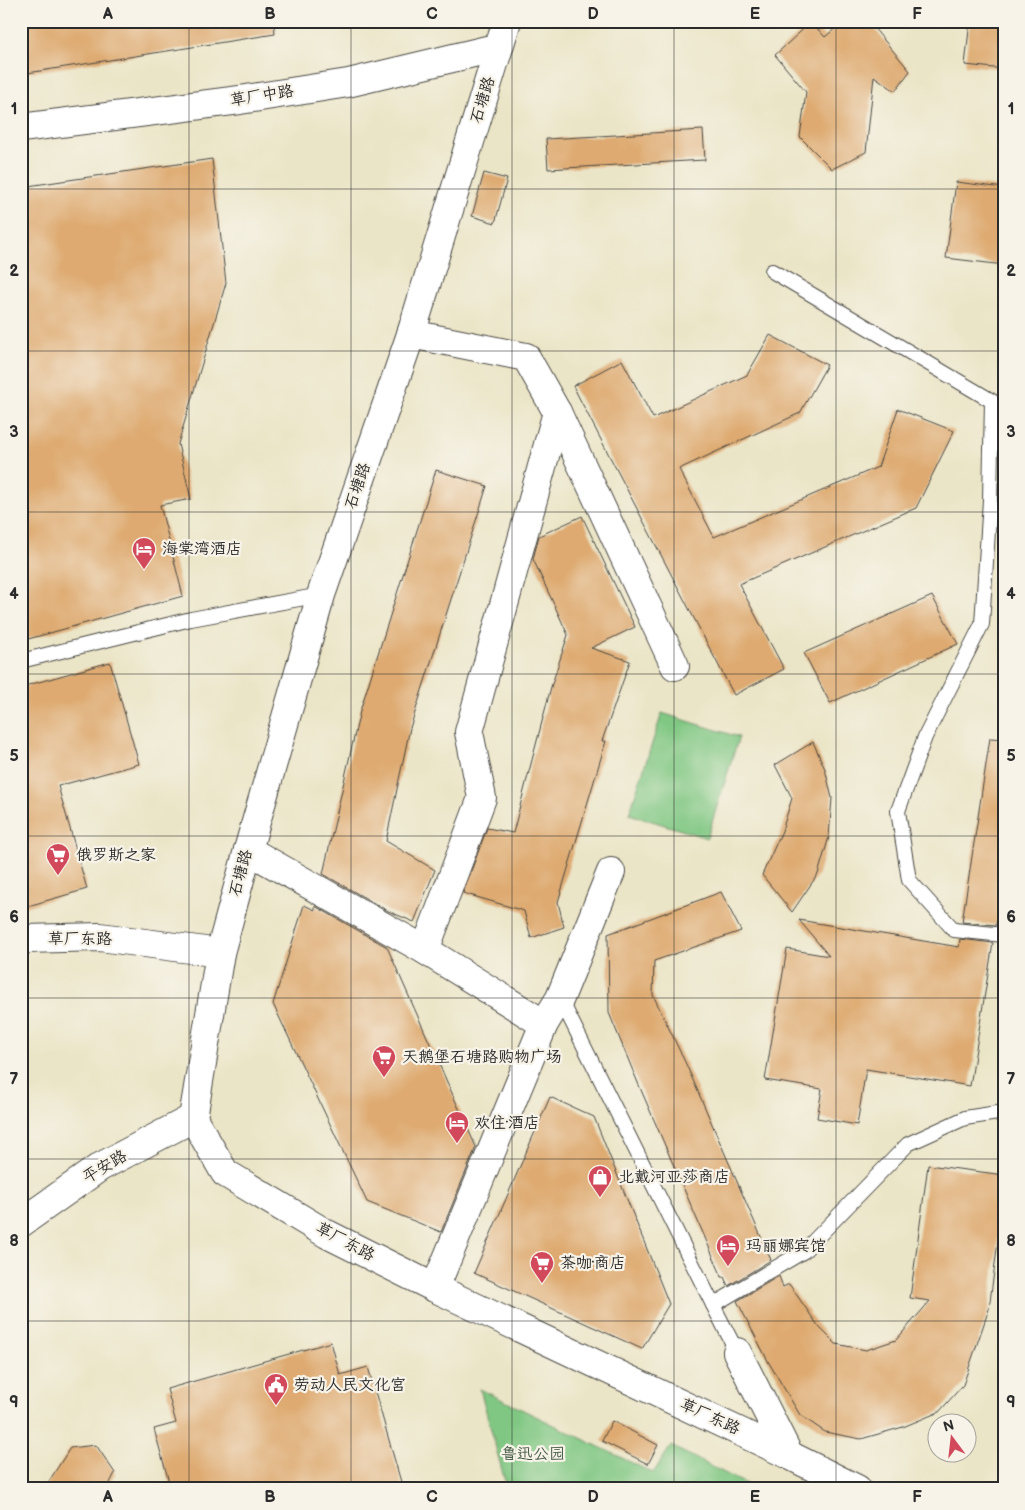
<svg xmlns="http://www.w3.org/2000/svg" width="1025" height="1510" viewBox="0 0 1025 1510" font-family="'Balsamiq Sans','LXGW WenKai TC',sans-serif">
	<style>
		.green { fill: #80c783; stroke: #567957 }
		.building { fill: #deaa71 }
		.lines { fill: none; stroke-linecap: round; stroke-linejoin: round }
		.lane-casing { stroke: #484742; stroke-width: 16 }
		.street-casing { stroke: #484742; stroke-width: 30 }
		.lane { stroke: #fff; stroke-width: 14 }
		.street { stroke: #fff; stroke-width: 28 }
		.grid { fill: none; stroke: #2b2b2b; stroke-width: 1; stroke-opacity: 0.55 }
		.labels { text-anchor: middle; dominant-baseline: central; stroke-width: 4.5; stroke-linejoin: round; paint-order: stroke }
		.street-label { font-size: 16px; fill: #2b2b2b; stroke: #f7f3e8 }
		.poi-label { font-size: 16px; fill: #2b2b2b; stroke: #f7f3e8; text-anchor: start }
		.park-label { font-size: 16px; fill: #445a45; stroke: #f7f3e8 }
		.neatline { fill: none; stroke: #2b2b2b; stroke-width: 2 }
		.grid-label { font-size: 16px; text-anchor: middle; font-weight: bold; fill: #2b2b2b }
	</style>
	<rect width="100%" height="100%" fill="#f7f3e8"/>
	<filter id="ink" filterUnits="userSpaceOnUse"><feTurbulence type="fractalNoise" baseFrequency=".02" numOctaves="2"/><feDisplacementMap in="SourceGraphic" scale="10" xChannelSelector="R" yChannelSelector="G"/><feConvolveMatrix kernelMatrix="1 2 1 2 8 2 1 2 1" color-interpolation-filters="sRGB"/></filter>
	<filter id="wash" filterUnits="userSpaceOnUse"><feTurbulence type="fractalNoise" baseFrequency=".0096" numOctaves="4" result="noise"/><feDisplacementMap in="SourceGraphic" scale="20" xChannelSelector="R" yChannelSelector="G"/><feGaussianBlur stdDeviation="1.12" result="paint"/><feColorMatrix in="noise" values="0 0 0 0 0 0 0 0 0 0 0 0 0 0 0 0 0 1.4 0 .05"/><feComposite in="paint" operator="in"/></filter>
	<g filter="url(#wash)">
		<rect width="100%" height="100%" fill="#ebe5c7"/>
		<g class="green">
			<path d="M662 713 739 737 707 838 629 814Z"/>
			<path d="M480 1389 653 1473 671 1446 756 1489H507Z"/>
		</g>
		<g id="blocks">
			<g class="building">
				<path d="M21 21H274L275 34 21 74Z"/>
				<path d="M844 21H868L910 71 895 91 874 76 866 152 832 169 800 137 806 92 775 55 811 22 825 37Z"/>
				<path d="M970 21H1004V69L965 65Z"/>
				<path d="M703 130 705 160 548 169 546 139Z"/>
				<path d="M212 159 226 283 178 444 191 499 160 505 183 596 21 641V187Z"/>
				<path d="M484 173 507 179 495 223 472 216Z"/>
				<path d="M956 182 1004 188V265L946 258Z"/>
				<path d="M770 335 827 365 800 413 679 469 714 537 878 467 898 409 954 431 916 508 739 584 784 669 734 695 573 386 622 360 653 418 747 375Z"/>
				<path d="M436 470 487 486 410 728 386 841 435 870 414 922 388 911 323 874 360 711Z"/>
				<path d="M582 516 635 627 591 648 630 661 602 741H606L558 902 564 927 531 938 524 911 463 893 487 828 513 833 551 687 568 635 533 559 539 536Z"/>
				<path d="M932 596 958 644 830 703 804 653Z"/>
				<path d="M110 662 139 764 58 786 87 889 21 908V687Z"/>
				<path d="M990 738 1004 739V921L997 920 996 925 962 922Z"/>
				<path d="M813 742 825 769 832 798 829 837 818 874 792 912 762 875 782 831 792 798 775 765Z"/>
				<path d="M721 892 741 931 654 961 653 995 686 1064 771 1260 728 1286 724 1277H722L638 1083 609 1013 608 934Z"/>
				<path d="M304 905 315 910V906L387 947 476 1147 441 1232 367 1202 273 1004Z"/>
				<path d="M799 920 959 947 960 939 993 943 970 1086 866 1069 857 1125 817 1118 822 1089 765 1080 787 949 829 956Z"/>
				<path d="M550 1097 594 1117 669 1304 642 1349 474 1273Z"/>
				<path d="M928 1165 1004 1175V1196L989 1309 963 1385 939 1412 903 1427 861 1439 825 1432 800 1415 769 1363 737 1301 779 1276 783 1287 789 1284 819 1327 836 1344 866 1350 896 1340 930 1301 910 1298Z"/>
				<path d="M331 1342 340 1375 368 1367 403 1489H171L154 1429 176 1423 167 1389Z"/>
				<path d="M612 1421 658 1445 648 1464 602 1441Z"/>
				<path d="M96 1445 115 1473 107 1489H44L70 1448Z"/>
			</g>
		</g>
	</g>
	<g filter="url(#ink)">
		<use href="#blocks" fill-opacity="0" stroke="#484742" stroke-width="1"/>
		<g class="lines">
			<g class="lane-casing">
				<g id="lane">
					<path d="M772 271 992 401 990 500 982 624 925 737 898 811 909 880 954 930 1004 935"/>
					<path d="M21 661 191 619 321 595"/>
					<path d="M560 998 713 1305 737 1352"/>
					<path d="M713 1305 804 1251 908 1144 965 1118 1004 1112"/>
				</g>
			</g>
			<g class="street-casing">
				<g id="street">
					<path d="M507 21 411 334 321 595 248 850 220 953 193 1118 225 1173 327 1234 435 1288 789 1455 857 1489"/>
					<path d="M21 128 240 100 348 83 499 47"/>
					<path d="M411 334 526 357 557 412 675 666"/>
					<path d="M248 850 425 950"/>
					<path d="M21 941 26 939 100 937 220 953"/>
					<path d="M544 1024 425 950 482 798 469 732 557 412"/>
					<path d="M21 1223 100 1167 193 1118"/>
					<path d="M435 1288 544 1024 560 998 611 872"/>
					<path d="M737 1352 789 1455"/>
				</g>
			</g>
			<use href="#lane" class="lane"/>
			<use href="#street" class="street"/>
		</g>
	</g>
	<path class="grid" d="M189 21V1489M351 21V1489M512 21V1489M674 21V1489M836 21V1489M21 189H1004M21 351H1004M21 512H1004M21 674H1004M21 836H1004M21 998H1004M21 1159H1004M21 1321H1004"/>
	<defs>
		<g id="hotel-pin" transform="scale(1.25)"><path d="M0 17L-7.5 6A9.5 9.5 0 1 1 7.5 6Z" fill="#d1495b" stroke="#f7f3e8"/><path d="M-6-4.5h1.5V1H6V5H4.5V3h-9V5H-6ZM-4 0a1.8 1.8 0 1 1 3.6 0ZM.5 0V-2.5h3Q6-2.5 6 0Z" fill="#fff"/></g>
		<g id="supermarket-pin" transform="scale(1.25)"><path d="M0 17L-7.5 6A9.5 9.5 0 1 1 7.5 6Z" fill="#d1495b" stroke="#f7f3e8"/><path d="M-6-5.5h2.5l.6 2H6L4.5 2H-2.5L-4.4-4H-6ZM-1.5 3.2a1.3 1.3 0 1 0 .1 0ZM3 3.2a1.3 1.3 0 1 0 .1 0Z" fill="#fff"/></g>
		<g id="shop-pin" transform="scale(1.25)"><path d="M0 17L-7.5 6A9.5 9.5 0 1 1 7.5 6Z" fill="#d1495b" stroke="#f7f3e8"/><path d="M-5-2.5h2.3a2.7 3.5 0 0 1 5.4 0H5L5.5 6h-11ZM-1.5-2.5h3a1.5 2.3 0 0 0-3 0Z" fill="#fff"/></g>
		<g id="civic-pin" transform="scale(1.25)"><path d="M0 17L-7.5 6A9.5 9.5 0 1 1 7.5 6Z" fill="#d1495b" stroke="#f7f3e8"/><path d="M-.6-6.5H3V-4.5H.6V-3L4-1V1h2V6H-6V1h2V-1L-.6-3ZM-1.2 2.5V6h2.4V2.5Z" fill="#fff"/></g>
	</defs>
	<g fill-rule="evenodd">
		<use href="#hotel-pin" x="144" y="549"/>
		<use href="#supermarket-pin" x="58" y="855"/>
		<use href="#supermarket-pin" x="384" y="1057"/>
		<use href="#hotel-pin" x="457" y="1123"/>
		<use href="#shop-pin" x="600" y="1177"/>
		<use href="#hotel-pin" x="728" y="1246"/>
		<use href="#supermarket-pin" x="542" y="1263"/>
		<use href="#civic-pin" x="276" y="1385"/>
	</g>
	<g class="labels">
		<g class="street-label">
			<text transform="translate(262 96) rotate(-9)">草厂中路</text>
			<text transform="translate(483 100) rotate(-73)">石塘路</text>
			<text transform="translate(358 486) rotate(-71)">石塘路</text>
			<text transform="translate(241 873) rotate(-75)">石塘路</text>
			<text x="80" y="939">草厂东路</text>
			<text transform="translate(105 1167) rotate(-31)">平安路</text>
			<text transform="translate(345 1242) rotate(28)">草厂东路</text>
			<text transform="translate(710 1417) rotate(25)">草厂东路</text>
		</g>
		<g class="poi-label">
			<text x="162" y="549">海棠湾酒店</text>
			<text x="76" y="855">俄罗斯之家</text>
			<text x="402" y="1057">天鹅堡石塘路购物广场</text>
			<text x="474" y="1123">欢住·酒店</text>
			<text x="618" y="1177">北戴河亚莎商店</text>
			<text x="746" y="1246">玛丽娜宾馆</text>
			<text x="560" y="1263">茶咖·商店</text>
			<text x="294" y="1385">劳动人民文化宫</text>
		</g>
		<g class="park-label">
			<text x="533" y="1454">鲁迅公园</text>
		</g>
	</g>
	<rect width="1025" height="1510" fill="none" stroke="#f7f3e8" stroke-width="55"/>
	<g transform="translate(952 1438) rotate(345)"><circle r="24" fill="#f7f3e8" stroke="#a5a39c"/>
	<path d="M0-4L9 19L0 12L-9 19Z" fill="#d1495b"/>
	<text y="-8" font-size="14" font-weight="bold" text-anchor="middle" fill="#2b2b2b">N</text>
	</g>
	<rect x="28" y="28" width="970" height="1454" class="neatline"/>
	<g class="grid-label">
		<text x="108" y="19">A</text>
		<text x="270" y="19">B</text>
		<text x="432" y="19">C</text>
		<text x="593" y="19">D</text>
		<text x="755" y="19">E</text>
		<text x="917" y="19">F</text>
		<text x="14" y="114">1</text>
		<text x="1011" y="114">1</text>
		<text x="14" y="276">2</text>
		<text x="1011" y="276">2</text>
		<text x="14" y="437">3</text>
		<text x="1011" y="437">3</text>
		<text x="14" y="599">4</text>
		<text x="1011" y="599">4</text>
		<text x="14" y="761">5</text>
		<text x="1011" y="761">5</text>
		<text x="14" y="922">6</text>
		<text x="1011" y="922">6</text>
		<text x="14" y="1084">7</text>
		<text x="1011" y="1084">7</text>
		<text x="14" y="1246">8</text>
		<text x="1011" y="1246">8</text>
		<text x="14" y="1407">9</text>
		<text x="1011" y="1407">9</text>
		<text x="108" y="1502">A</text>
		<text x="270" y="1502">B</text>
		<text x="432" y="1502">C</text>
		<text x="593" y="1502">D</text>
		<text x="755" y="1502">E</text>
		<text x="917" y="1502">F</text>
	</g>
</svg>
